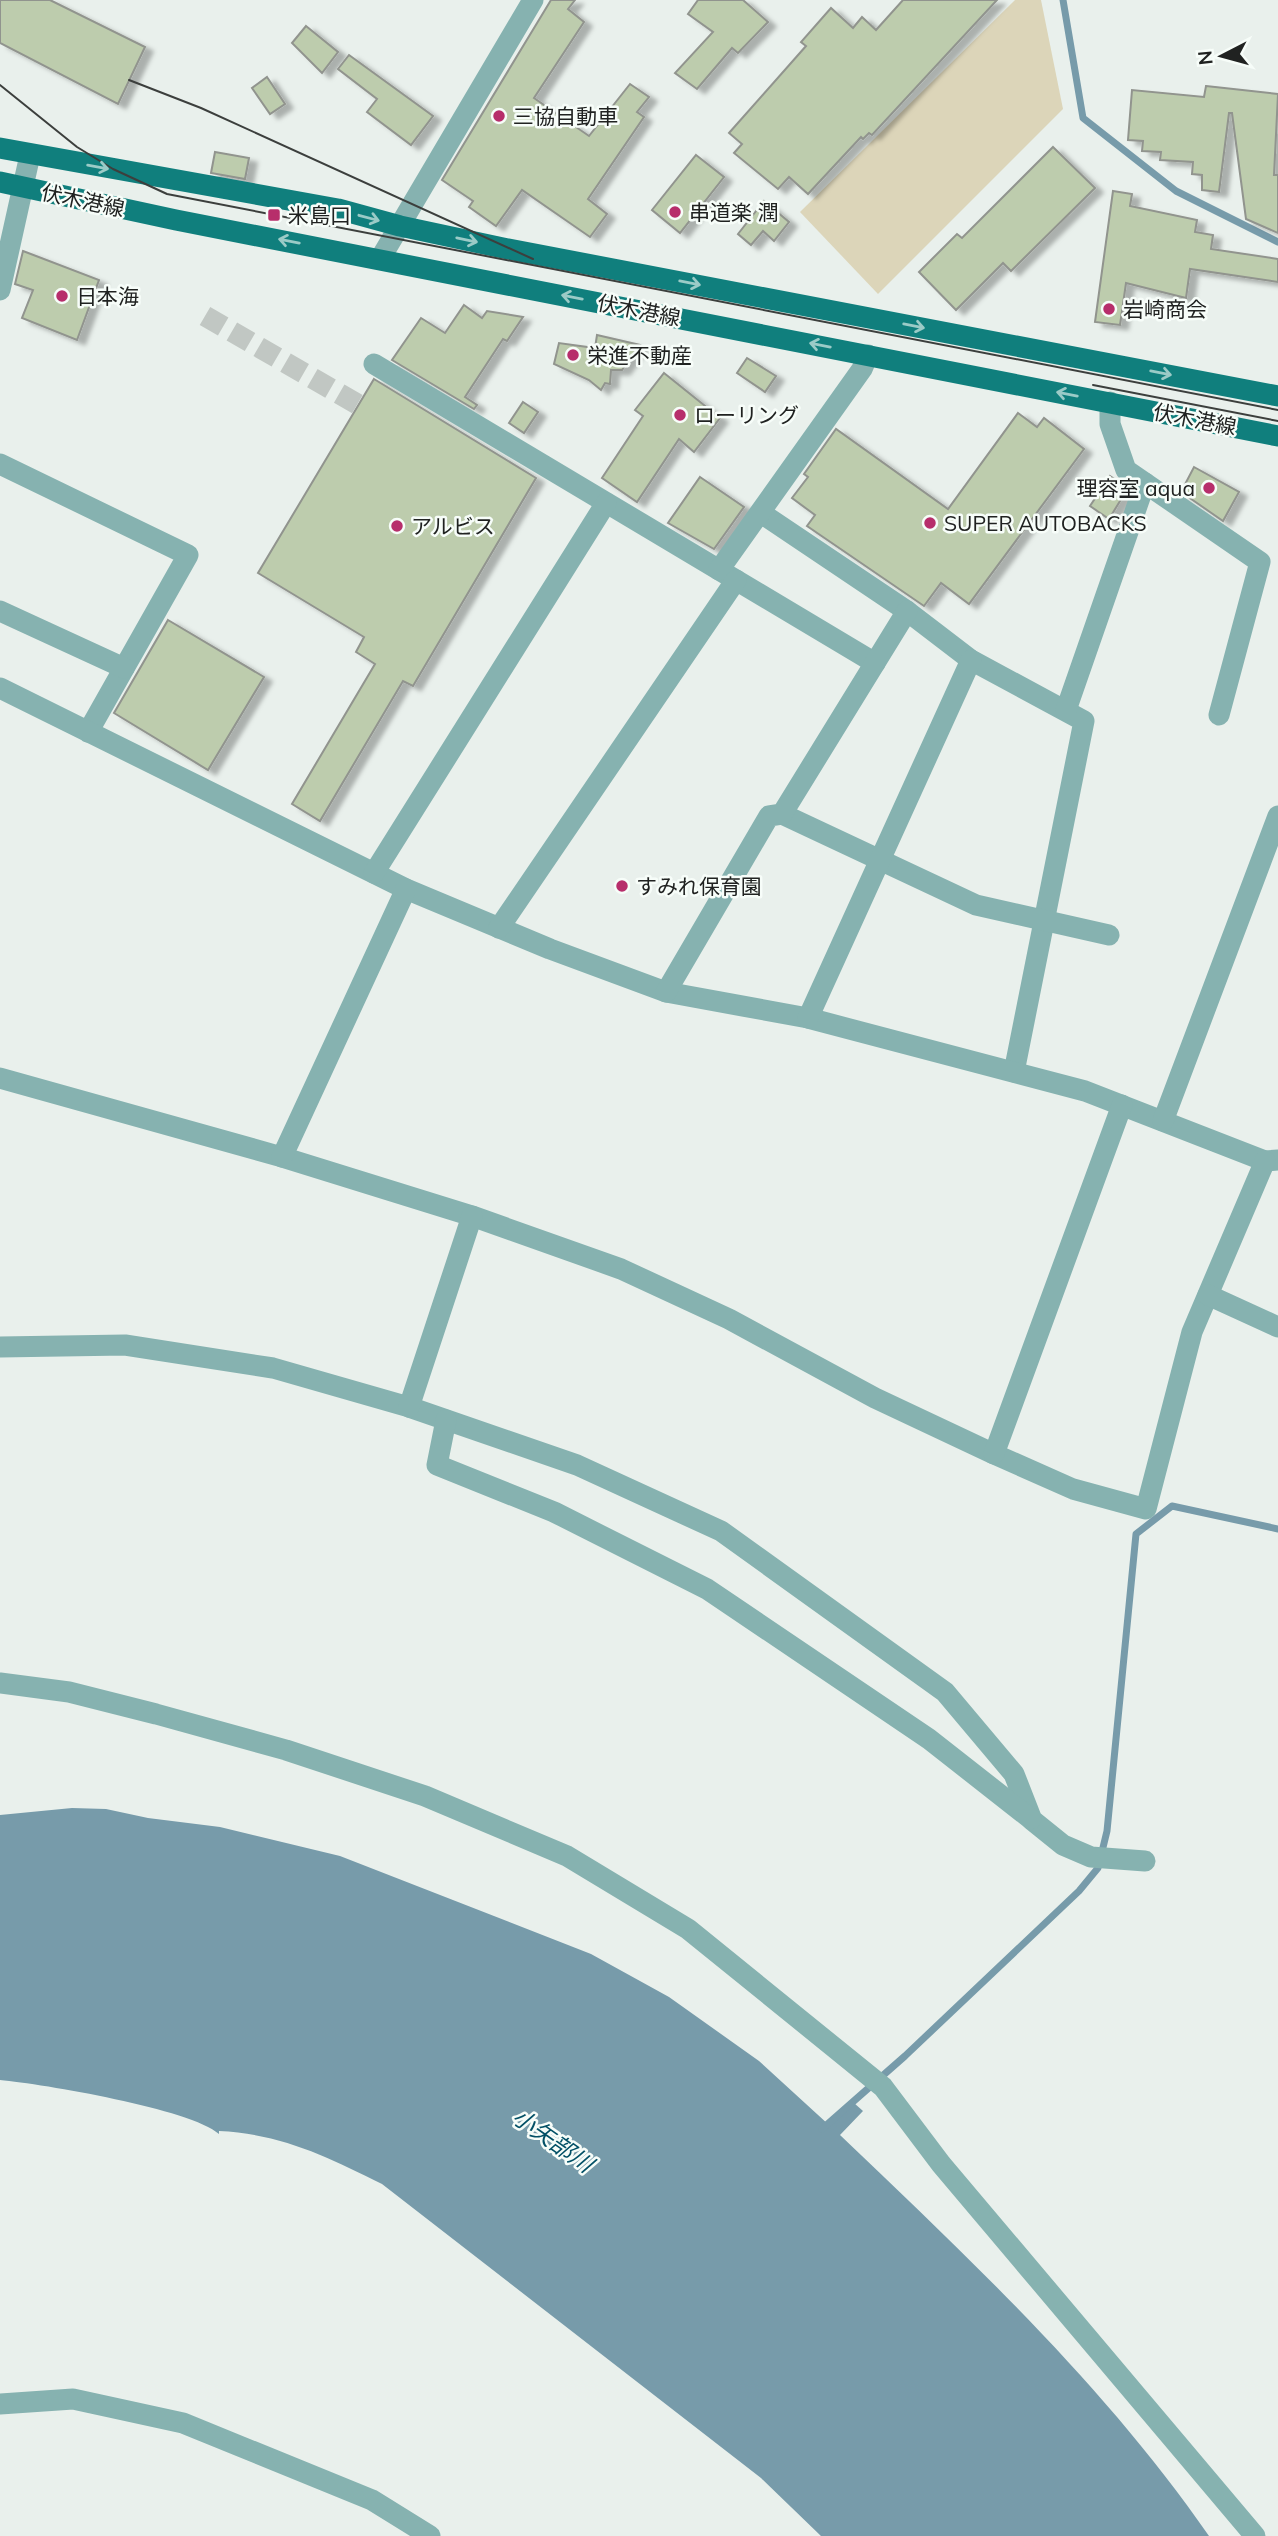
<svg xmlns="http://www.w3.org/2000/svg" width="1278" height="2536" viewBox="0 0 1278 2536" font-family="Mulish,'Noto Sans JP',sans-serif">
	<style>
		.green { fill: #dcd5b9 }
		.water { fill: #779baa }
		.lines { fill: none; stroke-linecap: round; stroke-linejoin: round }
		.stream { stroke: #779baa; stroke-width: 7 }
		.building { fill: #bdccad; stroke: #91948e; stroke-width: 2; filter: url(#shadow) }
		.minor-tunnel { stroke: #c1c7c3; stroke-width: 21; stroke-dasharray: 21 10; stroke-linecap: butt }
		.minor { stroke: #86b2b0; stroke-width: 21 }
		.major { stroke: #107f7d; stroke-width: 21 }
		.tram { stroke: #3c3f3d; stroke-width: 2 }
		.oneway { stroke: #9bcbc7 }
		.poi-dot { fill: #b72e6b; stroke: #f7fdf9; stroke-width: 2.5 }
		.labels { text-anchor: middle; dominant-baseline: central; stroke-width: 5; stroke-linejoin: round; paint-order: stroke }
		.poi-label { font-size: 21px; fill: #202221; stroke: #f7fdf9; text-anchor: start }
		.street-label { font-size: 21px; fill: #202221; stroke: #f7fdf9 }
		.water-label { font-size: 23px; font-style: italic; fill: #025066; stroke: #f7fdf9 }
	</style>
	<defs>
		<filter id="shadow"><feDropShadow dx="8" dy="4.5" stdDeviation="2" flood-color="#0004"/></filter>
	</defs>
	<rect width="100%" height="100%" fill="#e9f0ec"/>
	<path class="green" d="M1015 0H1041L1063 109 878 294 800 212Z"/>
	<path class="water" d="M72 1808 106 1809 148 1818 220 1827 340 1856 591 1954 669 1997 759 2061 829 2125 854 2103 863 2111 840 2135C971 2260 1106 2387 1209 2536H821L761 2478 382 2184C328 2157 282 2134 219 2131V2134C191 2109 43 2084 0 2080V1815Z"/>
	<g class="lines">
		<g class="stream">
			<path d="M1063 0 1083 118 1176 191 1278 242"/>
			<path d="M822 2129 905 2056 1079 1891 1098 1868 1107 1831 1136 1534 1172 1506 1278 1529"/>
		</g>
	</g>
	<g class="building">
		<path d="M0 0H50L145 47 118 104 0 43Z"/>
		<path d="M551 0H575L568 9 584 22 534 98 589 136 630 84 649 97 637 112 644 117 588 199 607 214 590 237 522 190 496 226 469 207 473 201 442 180Z"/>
		<path d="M698 0H743L768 22 738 53 732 48 697 89 675 73 713 32 688 14Z"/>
		<path d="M903 0H997L872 135 869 133 863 139 861 137 808 194 789 177 778 189 734 153 742 144 729 133 806 46 801 42 831 8 853 28 862 17 876 30Z"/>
		<path d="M306 26 338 52 322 73 292 43Z"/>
		<path d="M349 55 433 116 411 145 367 112 377 99 338 69Z"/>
		<path d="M267 77 285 104 270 114 252 88Z"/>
		<path d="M1206 86 1278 94 1274 175H1278V233L1246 219 1232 113H1229L1219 192 1202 190V175L1192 174 1193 162 1160 160 1161 152 1142 151 1143 141 1128 140 1132 90 1204 97Z"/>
		<path d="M1053 147 1095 188 1011 271 1003 263 956 310 919 272 957 234 962 238Z"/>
		<path d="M215 152 249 158 245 179 211 173Z"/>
		<path d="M696 155 724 177 680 233 652 210Z"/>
		<path d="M1113 191 1132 194 1130 206 1197 220 1195 232 1213 235 1211 249 1278 259V282L1190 269 1186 298 1126 283 1120 325 1095 322Z"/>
		<path d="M764 201 789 222 774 241 763 231 751 245 738 234Z"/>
		<path d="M23 251 99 280 77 340 22 318 33 290 15 284Z"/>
		<path d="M464 305 482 318 487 311 523 317 507 341 503 339 465 397 477 405 474 409 392 360 421 318 445 333Z"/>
		<path d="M597 335 640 345 622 370H611L610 384 605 383 601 390 589 380 554 364 559 343 595 348Z"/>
		<path d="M747 358 776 376 765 392 737 373Z"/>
		<path d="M664 373 720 418 694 452 679 439 637 502 602 478 643 416 635 410Z"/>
		<path d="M374 379 536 478 413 686 403 681 320 821 292 804 375 664 356 652 364 637 258 573Z"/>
		<path d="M523 402 538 412 524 433 509 423Z"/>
		<path d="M1018 413 1037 427 1044 418 1084 449 969 604 941 583 924 606 807 526 815 515 792 498 808 477 804 474 836 429 948 509Z"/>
		<path d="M1194 467 1239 492 1223 521 1181 492Z"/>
		<path d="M1110 476 1128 488 1109 519 1090 506Z"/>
		<path d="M700 477 744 507 714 549 668 523Z"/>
		<path d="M168 620 264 677 208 770 114 713Z"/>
	</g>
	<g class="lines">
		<path class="minor-tunnel" d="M205 316 359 405"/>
		<g class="minor">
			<path d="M380 259 533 0"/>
			<path d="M0 290 30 155"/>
			<path d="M374 364 875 663"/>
			<path d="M1110 402V424L1126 470 1260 562 1219 715"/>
			<path d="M0 464 188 555 88 732"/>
			<path d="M761 513 907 611 971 660 1084 721 1014 1072"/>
			<path d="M719 570 862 369 868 355"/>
			<path d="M0 611 124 668"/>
			<path d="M0 688 406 889 550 949 666 992 808 1018 1085 1091 1265 1161 1278 1160"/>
			<path d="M1066 710 1145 483"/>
			<path d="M782 814 976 905 1109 935"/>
			<path d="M374 873 606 503"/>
			<path d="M499 928 736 580"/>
			<path d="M666 992 769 816 782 814 907 611"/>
			<path d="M808 1018 971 660"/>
			<path d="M0 1078 282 1157 472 1216 621 1269 729 1319 875 1398 994 1454 1073 1489 1146 1509 1192 1332 1265 1161"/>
			<path d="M1163 1121 1278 816"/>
			<path d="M282 1157 406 889"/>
			<path d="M1208 1295 1278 1327"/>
			<path d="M0 1347 125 1345 273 1368 409 1407 577 1465 721 1531 945 1692 1014 1774 1032 1820 1063 1845 1091 1857 1145 1861"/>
			<path d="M409 1407 472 1216"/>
			<path d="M446 1420 437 1465 554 1512 707 1589 929 1739 1031 1819"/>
			<path d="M994 1454 1122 1105"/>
			<path d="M0 1683 69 1692 156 1714 286 1750 425 1796 567 1856 688 1929 883 2087 941 2164 1255 2536"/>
			<path d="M0 2404 73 2399 183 2423 372 2500 430 2536"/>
		</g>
		<g class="major">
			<path d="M0 148 338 209 400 226 503 248 1278 396"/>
			<path d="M0 182 176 220 1278 436"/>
		</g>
		<g class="tram">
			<path d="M129 80 201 108 533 259"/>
			<path d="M0 85 77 147 113 169 167 194 1278 410"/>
			<path d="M1093 385 1278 421"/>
		</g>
	</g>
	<defs><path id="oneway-shaft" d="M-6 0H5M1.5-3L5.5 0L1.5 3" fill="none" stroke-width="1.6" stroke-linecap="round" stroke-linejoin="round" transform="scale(1.75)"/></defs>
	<g class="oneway">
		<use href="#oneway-shaft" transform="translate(98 167) rotate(10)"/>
		<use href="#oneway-shaft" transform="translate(369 218) rotate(15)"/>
		<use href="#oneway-shaft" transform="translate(467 240) rotate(12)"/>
		<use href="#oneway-shaft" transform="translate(289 241) rotate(-169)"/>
		<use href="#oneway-shaft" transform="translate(690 283) rotate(11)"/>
		<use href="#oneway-shaft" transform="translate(572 297) rotate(-169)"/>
		<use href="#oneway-shaft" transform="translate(914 326) rotate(11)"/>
		<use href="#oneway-shaft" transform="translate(820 345) rotate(-169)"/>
		<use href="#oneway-shaft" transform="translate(1161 373) rotate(11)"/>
		<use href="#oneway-shaft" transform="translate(1067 394) rotate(-169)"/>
	</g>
	<g class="poi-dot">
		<circle cx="499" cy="116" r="7"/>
		<circle cx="675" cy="212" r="7"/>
		<rect x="267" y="208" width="14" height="14" rx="3.5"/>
		<circle cx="62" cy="296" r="7"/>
		<circle cx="1109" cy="309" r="7"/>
		<circle cx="573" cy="355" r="7"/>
		<circle cx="680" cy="415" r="7"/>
		<circle cx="1209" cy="488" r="7"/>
		<circle cx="930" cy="523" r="7"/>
		<circle cx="397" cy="526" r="7"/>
		<circle cx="622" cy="886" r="7"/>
	</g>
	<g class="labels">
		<g class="poi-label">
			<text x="513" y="116">三協自動車</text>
			<text x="689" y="212">串道楽 潤</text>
			<text x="288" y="215">米島口</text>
			<text x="76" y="296">日本海</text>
			<text x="1123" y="309">岩崎商会</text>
			<text x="587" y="355">栄進不動産</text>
			<text x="694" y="415">ローリング</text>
			<text x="1195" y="488" text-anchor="end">理容室 aqua</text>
			<text x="944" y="523">SUPER AUTOBACKS</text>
			<text x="411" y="526">アルビス</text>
			<text x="636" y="886">すみれ保育園</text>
		</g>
		<g class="street-label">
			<text transform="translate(83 200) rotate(12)">伏木港線</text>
			<text transform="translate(639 310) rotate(11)">伏木港線</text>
			<text transform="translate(1195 419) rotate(11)">伏木港線</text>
		</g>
		<g class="water-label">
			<text transform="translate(553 2140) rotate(35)">小矢部川</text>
		</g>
	</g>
	<g transform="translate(1222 56) rotate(264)" stroke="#f7fdf9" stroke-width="5" paint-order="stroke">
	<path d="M0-5L12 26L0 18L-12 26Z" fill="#202221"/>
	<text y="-10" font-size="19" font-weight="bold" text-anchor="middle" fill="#202221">N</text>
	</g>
</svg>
